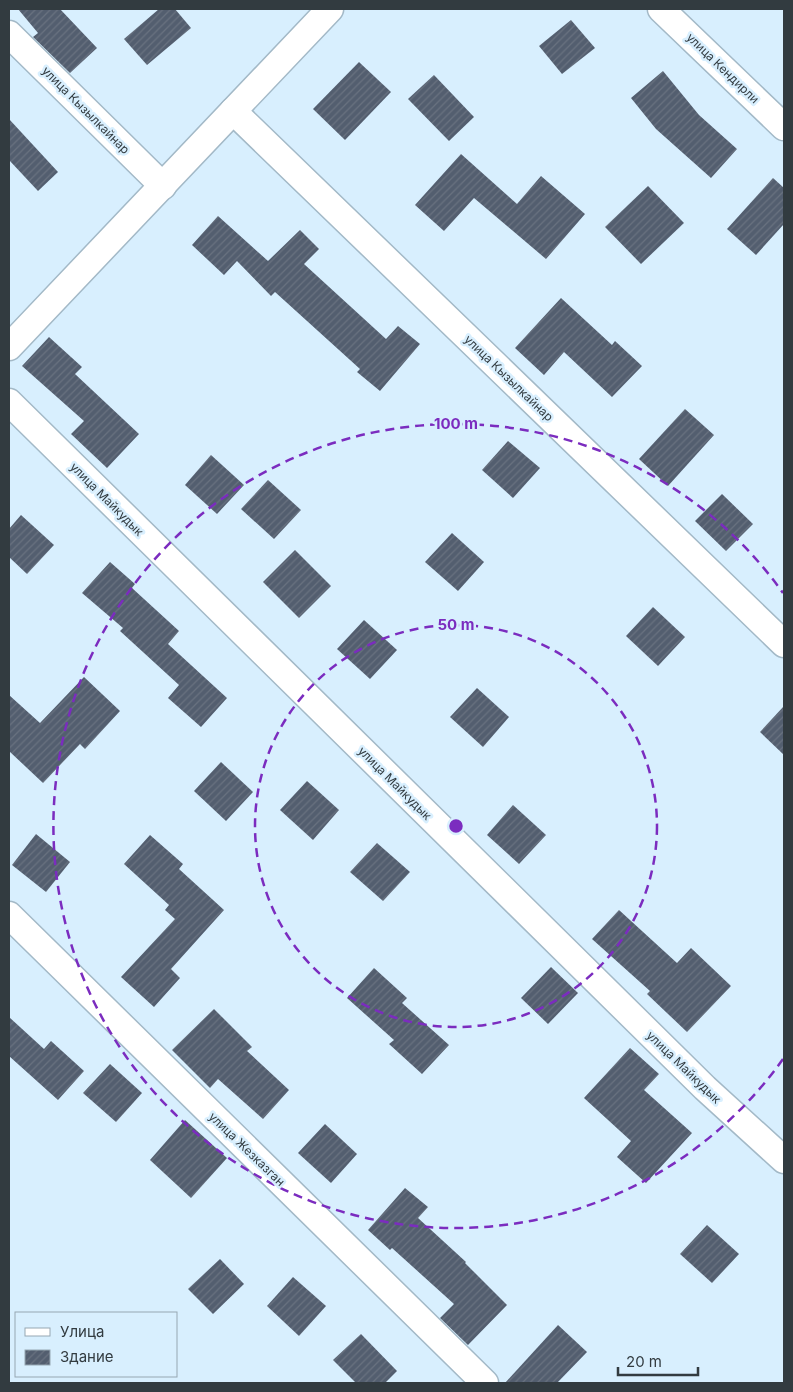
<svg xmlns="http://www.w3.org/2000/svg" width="793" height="1392" viewBox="0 0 793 1392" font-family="Inter,sans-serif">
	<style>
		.building { fill: url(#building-hatch) }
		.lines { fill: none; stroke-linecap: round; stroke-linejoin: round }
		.minor-casing { stroke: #a3b9c7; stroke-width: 29 }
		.minor { stroke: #fff; stroke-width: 26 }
		.ring { fill: none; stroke: #7b2cbf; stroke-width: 2.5; stroke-dasharray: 9 6 }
		.labels { text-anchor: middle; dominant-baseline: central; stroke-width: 5; stroke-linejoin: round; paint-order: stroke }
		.street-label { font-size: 12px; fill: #323b40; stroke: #d8effe }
		.centre { fill: #7b2cbf; stroke: #d8effe; stroke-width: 2.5 }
		.ring-label { font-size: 15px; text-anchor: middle; font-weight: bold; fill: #7b2cbf; stroke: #d8effe; stroke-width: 5; stroke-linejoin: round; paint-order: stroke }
	</style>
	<defs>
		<pattern id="building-hatch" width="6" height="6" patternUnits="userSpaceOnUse" patternTransform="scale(1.25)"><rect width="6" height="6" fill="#535e6f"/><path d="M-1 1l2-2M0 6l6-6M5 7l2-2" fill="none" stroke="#697280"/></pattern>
	</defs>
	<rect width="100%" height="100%" fill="#d8effe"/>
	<g class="building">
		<path d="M18 9H60L97 48 70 73 33 37 38 33Z"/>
		<path d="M159 9H175L191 28 147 65 124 39Z"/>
		<path d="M571 20 595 48 562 74 539 46Z"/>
		<path d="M359 62 391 92 345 140 313 109Z"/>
		<path d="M663 71 699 115 737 149 711 178 656 129 631 98Z"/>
		<path d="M434 75 474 117 449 141 408 99Z"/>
		<path d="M9 119 58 172 38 191 9 160Z"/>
		<path d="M461 154 517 204 541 176 585 214 546 259 474 198 444 231 415 205Z"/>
		<path d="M773 178 784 188V224L756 255 727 229Z"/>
		<path d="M648 186 684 223 641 264 605 227Z"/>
		<path d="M218 216 268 261 300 230 319 249 304 264 386 339 398 326 420 344 380 391 357 372 360 369 275 292 271 296 237 261 224 275 192 245Z"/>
		<path d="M561 298 612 345 615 341 642 366 612 397 564 352 544 375 515 348Z"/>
		<path d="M49 337 82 367 75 374 139 434 107 468 71 434 84 421 22 366Z"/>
		<path d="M685 409 714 435 668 486 639 459Z"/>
		<path d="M508 441 540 468 513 498 482 470Z"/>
		<path d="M211 455 244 485 217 514 185 485Z"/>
		<path d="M268 480 301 510 274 539 241 509Z"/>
		<path d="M722 494 753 524 726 551 695 521Z"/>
		<path d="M21 515 54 545 27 574 9 557V529Z"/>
		<path d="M452 533 484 562 458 591 425 562Z"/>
		<path d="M295 550 331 586 299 618 263 582Z"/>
		<path d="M110 562 135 584 132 588 179 631 168 644 227 698 201 727 168 698 179 685 120 631 123 628 82 593Z"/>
		<path d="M653 607 685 637 658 666 626 636Z"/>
		<path d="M364 620 397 650 370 679 337 649Z"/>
		<path d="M84 677 120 711 85 749 80 744 43 783 9 751V695L40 723Z"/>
		<path d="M477 688 509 717 483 747 450 717Z"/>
		<path d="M784 706V755L760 732Z"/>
		<path d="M221 762 253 792 226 821 194 791Z"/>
		<path d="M307 781 339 810 313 840 280 810Z"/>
		<path d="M513 805 546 835 519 864 487 835Z"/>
		<path d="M36 834 70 862 46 892 12 865Z"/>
		<path d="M150 835 183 864 179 869 224 910 171 969 180 978 154 1007 121 977 175 919 165 910 169 905 124 864Z"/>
		<path d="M377 843 410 872 383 901 350 872Z"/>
		<path d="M619 910 677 963 691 948 731 986 687 1032 647 994 650 991 592 939Z"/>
		<path d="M551 967 578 993 548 1024 521 998Z"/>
		<path d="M374 968 407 998 402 1003 449 1045 422 1074 389 1044 394 1040 347 998Z"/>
		<path d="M214 1009 252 1047 247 1051 289 1090 263 1119 218 1079 210 1088 172 1050Z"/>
		<path d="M9 1017 44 1049 51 1041 84 1071 58 1100 9 1056Z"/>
		<path d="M630 1048 659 1074 644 1090 692 1133 646 1183 617 1157 631 1141 584 1098Z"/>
		<path d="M110 1064 142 1093 116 1122 83 1093Z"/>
		<path d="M185 1120 227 1158 191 1198 150 1160Z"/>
		<path d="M325 1124 357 1154 331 1183 298 1153Z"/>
		<path d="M405 1188 428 1207 418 1218 466 1262 465 1263 507 1305 468 1345 440 1318 454 1304 392 1248 390 1250 368 1230Z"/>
		<path d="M707 1225 739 1254 712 1283 680 1254Z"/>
		<path d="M220 1259 244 1284 213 1314 188 1289Z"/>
		<path d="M293 1277 326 1306 299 1336 267 1306Z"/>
		<path d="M558 1325 587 1352 557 1383H505Z"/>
		<path d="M361 1334 397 1371 385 1383H356L333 1360Z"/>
	</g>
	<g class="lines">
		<g class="minor-casing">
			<g id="minor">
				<path d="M661 9 784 127"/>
				<path d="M9 34 163 186"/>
				<path d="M233 111 784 644"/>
				<path d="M9 347 330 9"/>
				<path d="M9 402 705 1088 784 1160"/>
				<path d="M9 915 485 1383"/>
			</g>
		</g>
		<use href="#minor" class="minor"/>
	</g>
	<g class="ring">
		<circle cx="456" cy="826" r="201"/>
		<path d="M783 1059A402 402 0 1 1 783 593"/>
	</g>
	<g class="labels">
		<g class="street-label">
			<text transform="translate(723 68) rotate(44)">улица Кендирли</text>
			<text transform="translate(86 110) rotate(45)">улица Кызылкайнар</text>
			<text transform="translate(509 378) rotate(44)">улица Кызылкайнар</text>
			<text transform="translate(107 499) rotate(45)">улица Майкудык</text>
			<text transform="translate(395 783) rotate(45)">улица Майкудык</text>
			<text transform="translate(684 1067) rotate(44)">улица Майкудык</text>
			<text transform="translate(247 1149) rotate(44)">улица Жезказган</text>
		</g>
	</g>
	<circle cx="456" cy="826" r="8" class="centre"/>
	<g class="ring-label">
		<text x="456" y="429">100 m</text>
		<text x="456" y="630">50 m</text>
	</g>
	<rect width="793" height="1392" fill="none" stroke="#323b40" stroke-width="20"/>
	<rect x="15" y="1312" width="162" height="65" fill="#d8effe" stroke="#96a7b2"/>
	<rect x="25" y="1328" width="25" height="8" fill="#ffffff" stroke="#96a7b2"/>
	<text x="60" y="1337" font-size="15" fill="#323b40">Улица</text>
	<rect x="25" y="1350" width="25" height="15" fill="url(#building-hatch)" stroke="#96a7b2"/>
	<text x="60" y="1362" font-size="15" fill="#323b40">Здание</text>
	<path d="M618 1367v8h80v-8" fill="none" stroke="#323b40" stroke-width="2.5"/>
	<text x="626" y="1367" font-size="15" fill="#323b40" stroke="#d8effe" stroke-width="4" paint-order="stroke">20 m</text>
</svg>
